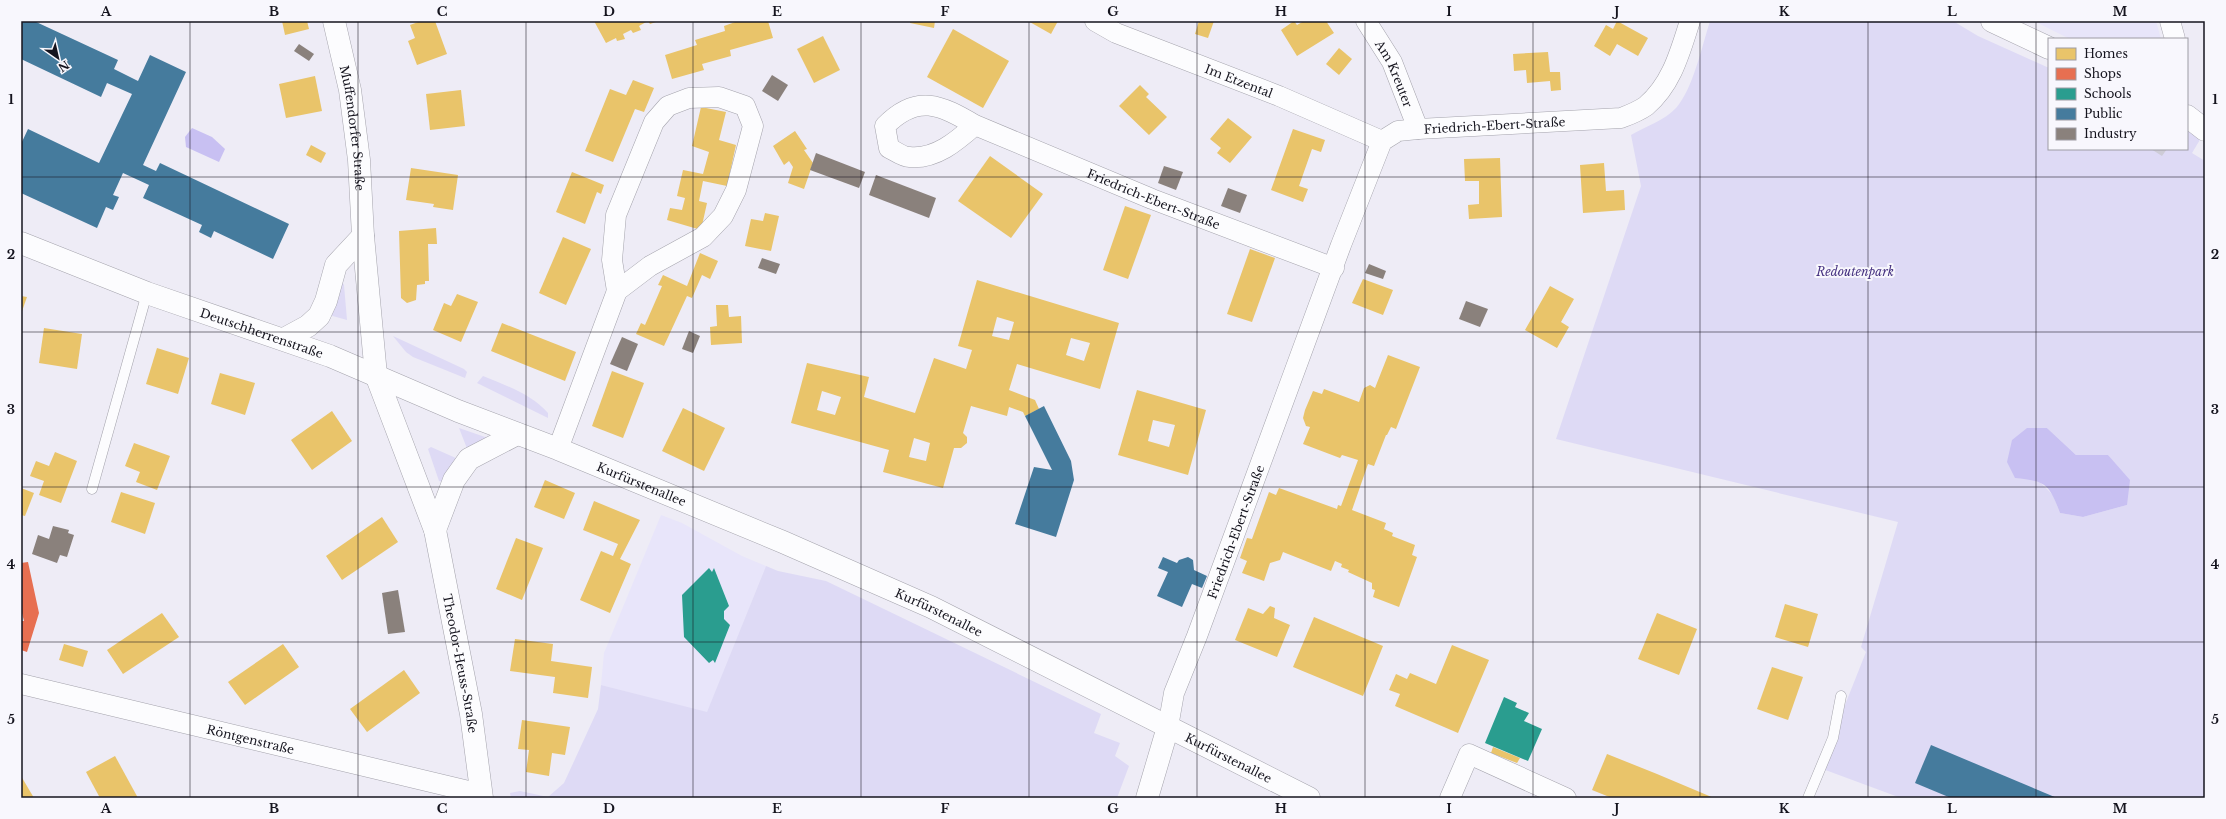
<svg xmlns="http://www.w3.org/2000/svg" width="2226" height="819" viewBox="0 0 2226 819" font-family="'Libre Baskerville',serif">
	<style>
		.built { fill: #e8e5fa }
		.green { fill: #dedaf5; fill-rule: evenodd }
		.water { fill: #c8c0f2 }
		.homes { fill: #e9c46a; fill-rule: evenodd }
		.shops { fill: #e76f51 }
		.schools { fill: #2a9d8f }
		.public { fill: #457b9d }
		.industry { fill: #8a817c }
		.building { fill: #ceccd7 }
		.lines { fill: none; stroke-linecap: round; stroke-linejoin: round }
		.service-casing { stroke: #a4a3ac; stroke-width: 11 }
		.minor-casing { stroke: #a4a3ac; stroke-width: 21 }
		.tertiary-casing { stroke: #a4a3ac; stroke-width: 23 }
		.service { stroke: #fcfcfe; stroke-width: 10 }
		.minor { stroke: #fcfcfe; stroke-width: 20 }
		.tertiary { stroke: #fcfcfe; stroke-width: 22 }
		.grid { fill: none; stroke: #15141e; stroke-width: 1; stroke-opacity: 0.55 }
		.labels { text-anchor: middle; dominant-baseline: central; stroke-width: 4; stroke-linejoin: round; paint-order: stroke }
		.street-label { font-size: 12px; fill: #15141e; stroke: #f8f7fd }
		.park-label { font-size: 12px; font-style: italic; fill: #463281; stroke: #f8f7fd }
		.neatline { fill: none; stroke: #15141e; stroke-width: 1.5 }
		.grid-label { font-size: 13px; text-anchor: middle; font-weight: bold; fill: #15141e }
	</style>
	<rect width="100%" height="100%" fill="#eeecf6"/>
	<g class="built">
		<path d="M2034 21H2156L2161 39H2070Z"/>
		<path d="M661 515 682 523 742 556 766 566 707 713 601 685 604 653Z"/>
	</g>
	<g class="green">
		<path d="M1710 21H1953L1978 36 2049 68V149H2187V131L2201 138 2192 153 2205 161V798H1901L1820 768 1866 652 1861 647 1898 522 1556 439 1641 186 1631 135C1645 127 1665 120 1676 108 1693 89 1702 46 1710 21ZM2047 428 2076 455H2108L2127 505 2083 517 2060 513 2053 495 2039 481Z"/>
		<path d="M341 281 344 285 347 320 329 315Z"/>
		<path d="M393 336 464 369 467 372 465 378 413 357 406 352Z"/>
		<path d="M483 376C507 386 531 394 548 413V418L477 383Z"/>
		<path d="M459 428 485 437 487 438 468 451Z"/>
		<path d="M431 447 458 459 443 482 439 481 428 449Z"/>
		<path d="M766 566 778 571 826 581 1101 714 1094 733 1120 743 1115 756 1129 766 1117 798H511L510 793 520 791 548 797 564 783 598 709 601 685 707 712Z"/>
	</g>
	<g class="water">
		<path d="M192 128 212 137 225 149 219 162 186 147 185 137Z"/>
		<path d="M2027 428H2047L2076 455H2108L2130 480 2127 505 2083 517 2060 513C2049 484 2046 481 2015 478L2007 462 2012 440Z"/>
	</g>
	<g class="homes">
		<path d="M282 21H307L309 29 285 35Z"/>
		<path d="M421 21H435L447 54 417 65 408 41 415 38 410 25Z"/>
		<path d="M594 21H659L650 24 648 21 639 26 641 30 633 33 631 30 623 34 625 39 617 41 616 38 606 43Z"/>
		<path d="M738 21H768L773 38 730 50 731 56 702 64 704 70 672 79 665 55 697 45 695 40 725 31 724 26Z"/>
		<path d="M910 21H935L934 28 910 23Z"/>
		<path d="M1028 21H1058L1051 34Z"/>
		<path d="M1199 21H1214L1208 38 1195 34Z"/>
		<path d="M1294 21 1297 25 1304 21H1326L1334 33 1297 56 1281 30Z"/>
		<path d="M1617 21 1648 38 1638 56 1617 44 1610 56 1594 46 1606 25 1613 29Z"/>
		<path d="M953 29 1009 61 983 108 927 77Z"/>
		<path d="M823 36 840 70 814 83 797 49Z"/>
		<path d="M1339 48 1352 59 1339 75 1326 64Z"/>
		<path d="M1548 52 1550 72H1560L1561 90 1551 91 1550 81 1527 83 1526 70 1514 71 1513 54Z"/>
		<path d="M315 76 322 111 286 118 279 84Z"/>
		<path d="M633 80 654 88 644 112 635 109 613 162 585 151 610 89 626 95Z"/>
		<path d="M1140 85 1149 94 1146 97 1167 117 1149 135 1119 106Z"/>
		<path d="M461 90 465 126 430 130 426 94Z"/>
		<path d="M701 107 726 112 719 140 736 145 727 186 703 181 699 201 707 203 701 230 667 220 670 208 682 210 685 198 677 196 683 170 703 174 709 152 692 146Z"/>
		<path d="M1228 118 1252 137 1230 163 1217 153 1221 148 1210 139Z"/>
		<path d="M1293 129 1325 140 1321 152 1312 149 1299 186 1308 189 1303 202 1271 190Z"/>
		<path d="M795 131 807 149 804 150 813 163 804 189 788 183 793 167 789 161 784 165 773 146Z"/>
		<path d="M311 145 326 153 321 163 306 155Z"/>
		<path d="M990 156 1043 194 1011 238 958 201Z"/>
		<path d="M1500 158 1502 217 1469 219 1468 205 1479 204V181H1465L1464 159Z"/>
		<path d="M1604 163 1606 191 1624 190 1625 210 1583 213 1580 165Z"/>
		<path d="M411 168 458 175 453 210 433 207 434 204 406 200Z"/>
		<path d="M572 172 604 185 601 194 597 192 585 224 556 212Z"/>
		<path d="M1125 206 1151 215 1128 279 1103 270Z"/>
		<path d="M765 213 779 216 771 251 745 246 751 219 763 221Z"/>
		<path d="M436 228 437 244H428L429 281H425V284L417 285 416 300 407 303 401 298 399 231Z"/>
		<path d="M563 237 591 249 566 305 539 293Z"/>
		<path d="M1250 249 1275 258 1252 322 1227 314Z"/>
		<path d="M700 253 718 261 710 279 702 275 692 298 687 296 664 346 636 334 641 323 645 325 662 286 658 285 663 275 687 286Z"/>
		<path d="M1363 279 1393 290 1383 315 1352 303Z"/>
		<path d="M977 280 1119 323 1100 389 1017 364 1009 390 1035 400 1039 409 1025 416 1023 412 1009 407 1007 416 971 406 963 433 967 437V443L961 448H954L943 488 883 472 889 450 791 423 807 363 869 377 864 397 915 413 934 358 966 369 972 350 958 346ZM997 317 1014 322 1009 340 992 336ZM1071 338 1090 343 1084 361 1066 355ZM822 391 841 397 835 415 817 410ZM914 438 930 443 926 461 909 457Z"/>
		<path d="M1550 286 1574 299 1561 322 1569 327 1557 348 1525 330Z"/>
		<path d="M457 294 478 302 461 342 433 330 444 303 451 306Z"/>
		<path d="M21 296 27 297 21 314Z"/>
		<path d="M716 305H728L729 317 741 316 742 343 711 345 710 327 717 326Z"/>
		<path d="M502 323 576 352 565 381 491 351Z"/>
		<path d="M44 328 82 334 77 369 39 363Z"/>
		<path d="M157 348 189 358 178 394 146 384Z"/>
		<path d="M1388 355 1420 367 1396 429 1391 427 1387 435H1386L1374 466 1368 464 1352 510 1386 523 1384 529 1393 533 1392 536 1415 545 1412 555 1417 557 1399 607 1373 597 1375 590 1372 589V583L1348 572 1349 570 1341 567 1342 564 1335 561 1331 571 1283 552 1280 560 1270 563 1264 581 1242 573 1247 561 1240 558 1247 538 1252 539 1269 492 1276 495 1279 488 1337 509 1338 505 1341 506 1358 460 1342 455 1340 458 1303 444 1310 427 1306 426 1303 418 1305 410 1313 391 1322 394 1324 389 1359 402 1364 388 1370 385 1375 388Z"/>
		<path d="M612 371 644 383 623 438 592 426Z"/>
		<path d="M220 373 255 383 245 415 211 404Z"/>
		<path d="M1137 390 1206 410 1188 475 1118 455ZM1153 420 1175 425 1169 447 1148 441Z"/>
		<path d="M683 408 725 428 704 471 662 451Z"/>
		<path d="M332 411 352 441 312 470 291 440Z"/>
		<path d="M134 443 170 456 157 490 136 482 140 472 125 466Z"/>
		<path d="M55 452 77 461 61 503 39 495 44 481 30 476 36 461 49 466Z"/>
		<path d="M545 480 575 493 564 519 534 507Z"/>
		<path d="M21 488 34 493 25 516 21 515Z"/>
		<path d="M121 492 155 503 145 534 111 522Z"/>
		<path d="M594 501 640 520 620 559 631 564 610 613 580 600 601 551 613 556 618 544 583 530Z"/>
		<path d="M382 517 398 542 342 580 326 556Z"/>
		<path d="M516 538 543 548 522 600 496 589Z"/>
		<path d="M1785 604 1818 614 1808 647 1775 637Z"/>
		<path d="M1270 606 1275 608 1274 618 1290 625 1277 657 1235 640 1248 608 1263 614Z"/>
		<path d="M162 613 179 637 123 674 107 650Z"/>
		<path d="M1657 613 1697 629 1679 675 1638 659Z"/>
		<path d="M1314 617 1383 646 1363 696 1293 667Z"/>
		<path d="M515 639 553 644 551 661 592 667 588 698 553 693 555 677 510 671Z"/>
		<path d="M64 644 88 651 83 667 59 660Z"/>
		<path d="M283 644 299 667 245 705 228 682Z"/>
		<path d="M1452 645 1489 660 1458 733 1395 706 1400 694 1389 690 1396 674 1407 679 1410 673 1436 684Z"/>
		<path d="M1772 667 1803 677 1788 720 1757 709Z"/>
		<path d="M404 670 420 693 367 732 350 709Z"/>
		<path d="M522 720 570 727 565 755 552 753 549 776 526 772 529 750 518 749Z"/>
		<path d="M1493 747 1520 758 1517 763 1491 753Z"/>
		<path d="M1607 754 1657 774 1714 798H1612L1592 790Z"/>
		<path d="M115 756 138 798H100L86 772Z"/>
		<path d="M21 776 34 798H21Z"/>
	</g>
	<path class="shops" d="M28 562 39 613 27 652 21 650V621H24L21 609V563Z"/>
	<g class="schools">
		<path d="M709 568 712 572 714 568 729 606 724 611V619L730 625 715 663 713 660 709 663 684 637 682 595Z"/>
		<path d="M1504 697 1517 703 1515 707 1529 713 1524 721 1542 729 1528 761 1485 743Z"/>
	</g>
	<g class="public">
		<path d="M21 21H34L118 60 114 69 138 81 150 55 186 72 143 165 156 171 160 163 289 224 273 259 214 231 211 238 199 232 202 225 143 198 149 185 123 173 113 195 119 197 113 210 106 207 97 228 21 193V144L28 129 99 163 132 94 107 83 101 97 21 59Z"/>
		<path d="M1044 406 1071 461 1074 480 1056 537 1015 524 1034 467 1052 470 1025 416Z"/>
		<path d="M1163 557 1177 563 1179 560 1188 557 1193 560 1194 570 1207 576 1202 588 1192 584 1182 607 1157 596 1168 572 1158 568Z"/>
		<path d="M1931 745 2057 798H1951L1915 783Z"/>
	</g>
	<g class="industry">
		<path d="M299 44 314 54 309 61 294 51Z"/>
		<path d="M772 75 788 85 778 101 762 91Z"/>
		<path d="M816 153 865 172 859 188 810 170Z"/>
		<path d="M1164 166 1183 172 1176 190 1158 183Z"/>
		<path d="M876 175 936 198 929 218 869 195Z"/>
		<path d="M1228 188 1247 195 1240 213 1221 206Z"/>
		<path d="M762 258 780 264 776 274 758 268Z"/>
		<path d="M1369 264 1386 271 1383 279 1365 273Z"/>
		<path d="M1466 301 1488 309 1480 327 1459 319Z"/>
		<path d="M689 331 700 336 693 353 682 349Z"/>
		<path d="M622 337 638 344 627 371 610 364Z"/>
		<path d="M53 526 69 530 68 533 74 535 67 557 60 555 57 563 32 554 38 535 49 539Z"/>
		<path d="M398 590 405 632 388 634 382 593Z"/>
	</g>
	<path class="building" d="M2151 149H2167L2162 156Z"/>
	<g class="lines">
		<g class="service-casing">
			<g id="service">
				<path d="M92 489 147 293"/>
				<path d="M1808 798 1833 738 1841 696"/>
			</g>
		</g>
		<g class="minor-casing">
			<g id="minor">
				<path id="s1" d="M1095 21 1116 33 1279 96 1382 141"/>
				<path id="s2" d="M1366 21 1392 62 1418 129"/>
				<path d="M2170 21 2175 39"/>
				<path d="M719 97 745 106 753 126 736 190 723 216 703 237 650 266 617 291 612 260 616 215 654 122 668 106 689 98Z"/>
				<path id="s3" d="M975 125C957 141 935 160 909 157 903 157 895 151 889 148L885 126C917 93 941 105 975 125L1152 199 1334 268"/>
				<path d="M558 449 617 291"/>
				<path id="s4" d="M21 684 481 794"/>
				<path id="s5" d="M1168 727 1174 693 1197 636 1341 245 1382 141 1398 131 1418 129 1621 118C1629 115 1639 111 1646 106 1672 84 1680 52 1690 21"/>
				<path d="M1450 798 1469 754 1566 798"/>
			</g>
		</g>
		<g class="tertiary-casing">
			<g id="tertiary">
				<path id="s6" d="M334 21 350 90 359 160 363 236 376 375 435 530 471 714 482 798"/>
				<path d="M1992 21 2049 48"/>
				<path d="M2187 116 2205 130"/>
				<path id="s7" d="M21 243 147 293 330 356 458 411 558 449 783 542 931 607 1309 798"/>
				<path d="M284 339 308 326 319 316 326 301 336 265 363 236"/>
				<path d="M435 530 454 480 469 459 517 434"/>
				<path d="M1147 798 1168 727"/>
			</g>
		</g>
		<use href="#service" class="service"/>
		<use href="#minor" class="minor"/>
		<use href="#tertiary" class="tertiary"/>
	</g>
	<path class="grid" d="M190 21V798M358 21V798M526 21V798M693 21V798M861 21V798M1029 21V798M1197 21V798M1365 21V798M1533 21V798M1700 21V798M1868 21V798M2036 21V798M21 177H2205M21 332H2205M21 487H2205M21 642H2205"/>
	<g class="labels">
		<g class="street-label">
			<text stroke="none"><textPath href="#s2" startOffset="60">Am Kreuter</textPath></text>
			<text stroke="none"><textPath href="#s1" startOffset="156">Im Etzental</textPath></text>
			<text stroke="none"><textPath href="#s5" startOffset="740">Friedrich-Ebert-Straße</textPath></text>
			<text stroke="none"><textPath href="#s6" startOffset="109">Muffendorfer Straße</textPath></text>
			<text stroke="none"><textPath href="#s3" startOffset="414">Friedrich-Ebert-Straße</textPath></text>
			<text stroke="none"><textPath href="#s7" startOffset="257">Deutschherrenstraße</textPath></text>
			<text stroke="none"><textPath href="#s7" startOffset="666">Kurfürstenallee</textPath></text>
			<text stroke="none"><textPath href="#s5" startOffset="207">Friedrich-Ebert-Straße</textPath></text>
			<text stroke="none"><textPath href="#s7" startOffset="990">Kurfürstenallee</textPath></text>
			<text stroke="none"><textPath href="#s6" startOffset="659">Theodor-Heuss-Straße</textPath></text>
			<text stroke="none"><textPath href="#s4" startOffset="236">Röntgenstraße</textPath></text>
			<text stroke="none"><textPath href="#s7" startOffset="1314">Kurfürstenallee</textPath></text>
		</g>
		<g class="park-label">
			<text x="1855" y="271">Redoutenpark</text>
		</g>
	</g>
	<rect width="2226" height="819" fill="none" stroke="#f8f7fd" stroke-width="44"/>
	<rect x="2048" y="38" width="140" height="112" fill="#f8f7fd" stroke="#9d9ca4"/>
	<rect x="2056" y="48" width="20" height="12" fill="#e9c46a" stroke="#9d9ca4"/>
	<text x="2084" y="58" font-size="12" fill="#15141e">Homes</text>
	<rect x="2056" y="68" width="20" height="12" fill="#e76f51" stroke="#9d9ca4"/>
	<text x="2084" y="78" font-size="12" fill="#15141e">Shops</text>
	<rect x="2056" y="88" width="20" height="12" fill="#2a9d8f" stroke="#9d9ca4"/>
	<text x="2084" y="98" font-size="12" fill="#15141e">Schools</text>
	<rect x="2056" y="108" width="20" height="12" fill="#457b9d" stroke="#9d9ca4"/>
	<text x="2084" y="118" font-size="12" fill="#15141e">Public</text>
	<rect x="2056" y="128" width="20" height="12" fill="#8a817c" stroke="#9d9ca4"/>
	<text x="2084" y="138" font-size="12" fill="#15141e">Industry</text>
	<g transform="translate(58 58) rotate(146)" stroke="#f8f7fd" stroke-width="3" paint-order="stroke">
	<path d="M0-3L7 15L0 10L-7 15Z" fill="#15141e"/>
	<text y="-6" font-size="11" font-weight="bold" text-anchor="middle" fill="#15141e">N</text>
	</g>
	<rect x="22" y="22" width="2182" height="775" class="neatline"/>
	<g class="grid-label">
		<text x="106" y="16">A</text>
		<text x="274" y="16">B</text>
		<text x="442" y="16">C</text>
		<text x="609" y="16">D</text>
		<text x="777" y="16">E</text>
		<text x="945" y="16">F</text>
		<text x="1113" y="16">G</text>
		<text x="1281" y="16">H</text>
		<text x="1449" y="16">I</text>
		<text x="1617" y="16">J</text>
		<text x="1784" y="16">K</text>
		<text x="1952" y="16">L</text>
		<text x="2120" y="16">M</text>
		<text x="11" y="104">1</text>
		<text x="2215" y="104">1</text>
		<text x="11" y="259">2</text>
		<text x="2215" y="259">2</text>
		<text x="11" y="414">3</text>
		<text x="2215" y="414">3</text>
		<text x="11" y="569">4</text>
		<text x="2215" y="569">4</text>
		<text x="11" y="724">5</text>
		<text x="2215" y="724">5</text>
		<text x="106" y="813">A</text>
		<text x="274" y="813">B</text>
		<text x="442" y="813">C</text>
		<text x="609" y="813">D</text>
		<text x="777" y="813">E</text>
		<text x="945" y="813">F</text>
		<text x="1113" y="813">G</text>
		<text x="1281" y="813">H</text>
		<text x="1449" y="813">I</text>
		<text x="1617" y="813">J</text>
		<text x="1784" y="813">K</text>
		<text x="1952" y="813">L</text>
		<text x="2120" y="813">M</text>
	</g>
</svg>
